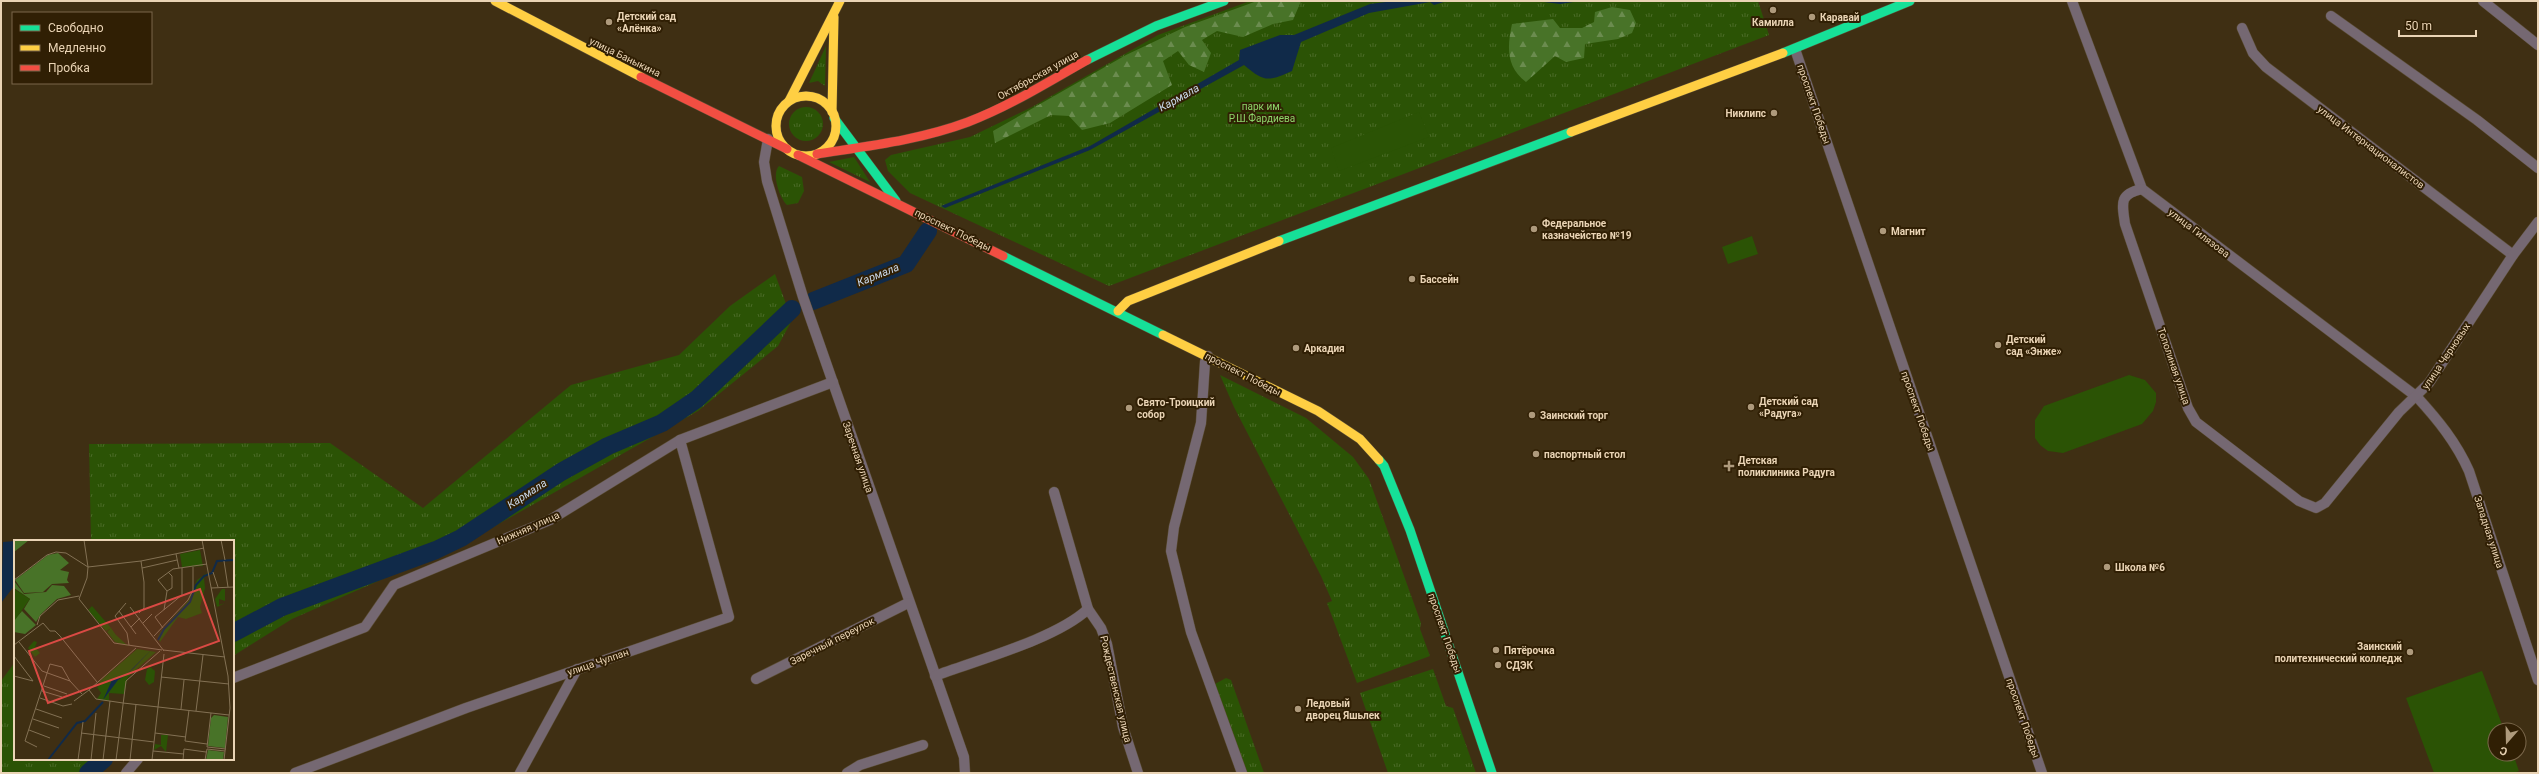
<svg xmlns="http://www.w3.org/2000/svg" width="2539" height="774" viewBox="0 0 2539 774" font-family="Roboto,sans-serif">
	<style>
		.grass { fill: url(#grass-tufts) }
		.forest { fill: url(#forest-firs) }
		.pitch { fill: #2b5305 }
		.water { fill: #102a49 }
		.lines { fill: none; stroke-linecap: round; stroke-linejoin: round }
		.river { stroke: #102a49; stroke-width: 18 }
		.street-casing { stroke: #5a4c33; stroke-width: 11 }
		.fast-casing { stroke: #5a4c33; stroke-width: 10 }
		.slow-casing { stroke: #5a4c33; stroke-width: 10 }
		.jam-casing { stroke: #5a4c33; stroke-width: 10 }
		.street { stroke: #756872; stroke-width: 10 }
		.fast { stroke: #16e098; stroke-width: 9 }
		.slow { stroke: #ffcf43; stroke-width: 9 }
		.jam { stroke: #f24e42; stroke-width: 9 }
		.poi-dot { fill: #ae9a7c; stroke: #301f04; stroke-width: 1.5 }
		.labels { text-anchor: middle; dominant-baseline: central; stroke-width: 4; stroke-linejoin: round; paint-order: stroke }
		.poi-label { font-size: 10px; font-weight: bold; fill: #ead4b5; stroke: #301f04; text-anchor: start }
		.street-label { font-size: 10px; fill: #ead4b5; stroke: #301f04 }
		.park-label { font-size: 10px; fill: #8ed56a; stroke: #301f04 }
		.water-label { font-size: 11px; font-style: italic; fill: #cad9ec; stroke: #301f04 }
		.inset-river { fill: none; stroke: #102a49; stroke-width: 2 }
		.inset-road { fill: none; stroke: #837154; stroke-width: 1 }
		.view { fill: #da4a44; fill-opacity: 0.15; stroke: #da4a44; stroke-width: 2 }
		.inset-edge { fill: none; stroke: #ead4b5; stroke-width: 2 }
	</style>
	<defs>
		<pattern id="grass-tufts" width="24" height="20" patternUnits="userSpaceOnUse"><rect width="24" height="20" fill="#2b5305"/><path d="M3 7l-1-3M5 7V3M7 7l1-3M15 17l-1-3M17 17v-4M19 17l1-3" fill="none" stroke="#4a6b27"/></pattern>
		<pattern id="forest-firs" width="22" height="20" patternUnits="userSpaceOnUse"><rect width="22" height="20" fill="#487328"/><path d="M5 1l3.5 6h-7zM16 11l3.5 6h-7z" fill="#6b8c4f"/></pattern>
	</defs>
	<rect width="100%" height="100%" fill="#3f2f13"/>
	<g class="grass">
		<path d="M1250 1H1758L1769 35 1109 286 910 193 888 171 885 160 891 155 970 137 1032 107 1158 35Z"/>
		<path d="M826 46 825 86 818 81 809 83Z"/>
		<circle cx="806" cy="124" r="17"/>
		<path d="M854 157 870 182 829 162Z"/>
		<path d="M779 166 802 177 804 191 798 203 787 205C780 199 771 174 779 166Z"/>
		<path d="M775 274 792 320 778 346 698 411 467 542 292 619 233 656V541H91L89 444 330 443 423 508 571 385 679 355 730 306Z"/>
		<path d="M1220 375 1306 418 1353 457 1369 479 1421 623 1420 629 1430 656 1357 683 1327 603 1332 601 1321 576 1234 407Z"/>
		<path d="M15 662V759H112L102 773H1V681Z"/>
		<path d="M1433 669 1446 706 1453 708 1476 773H1388L1360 693Z"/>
		<path d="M1226 678 1231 680 1264 773H1245L1213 685Z"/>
	</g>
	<g class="forest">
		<path d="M1257 1H1301L1293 20 1273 24 1243 37 1217 31 1202 40 1211 53 1204 72 1189 65 1178 51 1163 61 1172 85 1110 123 1082 130 1069 116 1051 115 995 143 993 131 1126 55 1185 27Z"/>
		<path d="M1612 7 1630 10 1636 23 1632 33 1618 39 1585 44 1584 58 1566 62 1555 56 1526 82C1506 67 1507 47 1512 24L1553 19 1560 28H1582L1594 22 1595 12Z"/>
	</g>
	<g class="pitch">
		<path d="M1419 112 1429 137 1339 171 1331 148Z"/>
		<path d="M1752 236 1758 254 1728 264 1722 247Z"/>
		<path d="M2129 375 2145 380 2156 393V402L2153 411 2142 424 2063 453 2048 451 2040 445 2035 438V420L2044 406Z"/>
		<path d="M2482 671 2504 730H2495V754H2513L2519 771 2514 773H2434L2406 698Z"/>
	</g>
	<g class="water">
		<path d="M1394 1H1447L1434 5 1430 2 1369 13 1301 42 1292 71C1268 82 1264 82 1244 65L1090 150 945 208 941 206 1090 146 1239 60 1240 50 1280 35H1294L1370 4Z"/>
		<path d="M1536 1H1580L1560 4Z"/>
		<path d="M15 541V585L1 603 3 542Z"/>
	</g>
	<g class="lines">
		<g class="river">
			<path d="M813 301 906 264 928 231"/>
			<path d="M233 633 282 607 436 550 461 538 561 472 608 446 662 423 697 399 792 309"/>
			<path d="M88 773 104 759"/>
		</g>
		<g class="street-casing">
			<g id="street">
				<path d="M2072 1 2142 189 2417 397C2438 420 2456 442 2469 471L2538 680"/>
				<path d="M2483 1 2538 45"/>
				<path d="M2331 16 2477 120 2538 168"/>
				<path d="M2242 28 2253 53 2266 67 2513 255"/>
				<path d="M1795 49 2042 773"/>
				<path d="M768 139 764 162 767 181 803 297 964 757 965 773"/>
				<path d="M2142 189C2119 194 2122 203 2125 224L2188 408 2196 422 2299 501 2316 508 2325 503 2399 412 2429 383 2513 255 2538 222"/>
				<path d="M1208 356 1205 362 1201 423 1174 527 1171 551 1191 632 1242 773"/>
				<path d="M1054 492 1088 609 1101 628 1107 644 1123 727 1138 773"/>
				<path d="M935 676C977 660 1056 639 1088 609"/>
				<path d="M233 678 365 627 394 585 550 520 680 440 833 382"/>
				<path d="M756 679 908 603"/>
				<path d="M126 773 138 759"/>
				<path d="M295 773 466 708 729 617 680 440"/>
				<path d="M520 773 577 669"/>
				<path d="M847 773 860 765 923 745"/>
			</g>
		</g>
		<g class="fast-casing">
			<g id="fast">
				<path d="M1783 53 1910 1"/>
				<path d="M1087 60 1156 26 1224 1"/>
				<path d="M834 118 896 201"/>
				<path d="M1279 241 1571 132"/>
				<path d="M1003 256 1163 335"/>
				<path d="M1379 460 1384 466 1410 530 1492 773"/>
			</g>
		</g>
		<g class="slow-casing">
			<g id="slow">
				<path d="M495 1 641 77"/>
				<circle cx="806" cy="126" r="30"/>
				<path d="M789 101 840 1"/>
				<path d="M832 112 834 17"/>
				<path d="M1571 132 1783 53"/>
				<path d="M1118 311 1128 301 1279 241"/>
				<path d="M1163 335 1318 411 1360 439 1379 460"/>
			</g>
		</g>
		<g class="jam-casing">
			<g id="jam">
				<path d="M641 77 787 149"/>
				<path d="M817 154C868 146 920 140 968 122 1010 106 1048 82 1087 60"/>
				<path d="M798 155 1003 256"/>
			</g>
		</g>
		<use href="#street" class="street"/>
		<use href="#fast" class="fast"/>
		<use href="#slow" class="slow"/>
		<use href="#jam" class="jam"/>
	</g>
	<g class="poi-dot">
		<circle cx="1773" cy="10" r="4"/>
		<circle cx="1812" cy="17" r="4"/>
		<circle cx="609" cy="22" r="4"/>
		<circle cx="1774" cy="113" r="4"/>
		<circle cx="1534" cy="229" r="4"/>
		<circle cx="1883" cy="231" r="4"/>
		<circle cx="1412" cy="279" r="4"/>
		<circle cx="1998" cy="345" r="4"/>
		<circle cx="1296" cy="348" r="4"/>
		<circle cx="1751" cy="407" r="4"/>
		<circle cx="1129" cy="408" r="4"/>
		<circle cx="1532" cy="415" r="4"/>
		<circle cx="1536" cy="454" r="4"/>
		<path d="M1727 460h4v4h4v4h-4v4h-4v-4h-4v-4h4z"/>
		<circle cx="2107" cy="567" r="4"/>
		<circle cx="1496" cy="650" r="4"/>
		<circle cx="2410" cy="652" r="4"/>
		<circle cx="1498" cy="665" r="4"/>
		<circle cx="1298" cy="709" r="4"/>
	</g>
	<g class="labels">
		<g class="poi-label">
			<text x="617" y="16">Детский сад<tspan x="617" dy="12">«Алёнка»</tspan></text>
			<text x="1820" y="17">Каравай</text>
			<text x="1773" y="22" text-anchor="middle">Камилла</text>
			<text x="1766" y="113" text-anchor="end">Никлипс</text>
			<text x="1542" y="223">Федеральное<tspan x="1542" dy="12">казначейство №19</tspan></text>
			<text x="1891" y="231">Магнит</text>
			<text x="1420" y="279">Бассейн</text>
			<text x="2006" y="339">Детский<tspan x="2006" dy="12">сад «Энже»</tspan></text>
			<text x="1304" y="348">Аркадия</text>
			<text x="1759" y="401">Детский сад<tspan x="1759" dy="12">«Радуга»</tspan></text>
			<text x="1137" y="402">Свято-Троицкий<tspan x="1137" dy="12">собор</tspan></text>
			<text x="1540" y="415">Заинский торг</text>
			<text x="1544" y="454">паспортный стол</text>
			<text x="1738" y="460">Детская<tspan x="1738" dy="12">поликлиника Радуга</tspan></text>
			<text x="2115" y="567">Школа №6</text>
			<text x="2402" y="646" text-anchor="end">Заинский<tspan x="2402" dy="12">политехнический колледж</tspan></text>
			<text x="1504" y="650">Пятёрочка</text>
			<text x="1506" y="665">СДЭК</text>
			<text x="1306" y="703">Ледовый<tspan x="1306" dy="12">дворец Яшьлек</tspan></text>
		</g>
		<g class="street-label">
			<text transform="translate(625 57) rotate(26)">улица Баныкина</text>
			<text transform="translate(1038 75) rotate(-29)">Октябрьская улица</text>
			<text transform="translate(1814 104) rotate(71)">проспект Победы</text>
			<text transform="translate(2371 147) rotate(37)">улица Интернационалистов</text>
			<text transform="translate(953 230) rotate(26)">проспект Победы</text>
			<text transform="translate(2199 233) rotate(37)">улица Гилязова</text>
			<text transform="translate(2446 356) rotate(-56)">улица Черновых</text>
			<text transform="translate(2174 366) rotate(71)">Тополиная улица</text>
			<text transform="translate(1243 374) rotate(27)">проспект Победы</text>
			<text transform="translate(1918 411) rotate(71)">проспект Победы</text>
			<text transform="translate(858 457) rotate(71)">Заречная улица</text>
			<text transform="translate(528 528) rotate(-24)">Нижняя улица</text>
			<text transform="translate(2489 532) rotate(72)">Западная улица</text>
			<text transform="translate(1445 633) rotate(71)">проспект Победы</text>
			<text transform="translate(832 641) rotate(-27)">Заречный переулок</text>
			<text transform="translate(598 662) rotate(-19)">улица Чулпан</text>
			<text transform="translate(1116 689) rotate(77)">Рождественская улица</text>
			<text transform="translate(2023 718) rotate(71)">проспект Победы</text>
		</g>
		<g class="park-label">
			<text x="1262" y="106">парк им.<tspan x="1262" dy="12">Р.Ш.Фардиева</tspan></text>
		</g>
		<g class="water-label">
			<text transform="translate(1179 98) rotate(-29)">Кармала</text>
			<text transform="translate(878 275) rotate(-22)">Кармала</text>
			<text transform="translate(527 494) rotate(-33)">Кармала</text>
		</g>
	</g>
	<g transform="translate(14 540)">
		<rect width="220" height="220" fill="#3f2f13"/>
		<path d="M193 33 190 38 191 48 186 67 188 73 172 79 164 77 146 102 144 97 148 90 175 60 183 40ZM208 49H211V57H207H211V61L205 59V65L211 63 203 67 201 59ZM78 66 97 88 92 91 74 70ZM97 88 102 95 114 106 101 102 93 92ZM123 109 142 112 114 137 110 154 95 153V161L83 159 87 153 83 147 87 145 85 142ZM147 195H154L152 212 147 206 140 210 141 204 147 205Z" fill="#2b5305"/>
		<path d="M0 0H15L0 12ZM44 13 55 23 46 30 55 32 53 40 55 43 38 44 29 52 10 53 1 40 34 15ZM0 41 10 54 32 52 38 45 50 46 57 55 43 59 27 74 22 82 10 69 16 59 0 48ZM8 71 22 85 11 94 0 92V80ZM200 175 214 177 211 208 194 206 197 178ZM194 210 210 212 209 220H192Z" fill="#487328"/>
		<path d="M0 49 16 59 1 80 0 79Z" fill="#2b5305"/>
		<path d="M186 10 189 26 168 27 166 14Z" fill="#2b5305"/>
		<path d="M20 101 23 102 21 107 26 113 21 117 14 108ZM136 127 141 131 140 142 135 145 131 140 133 129Z" fill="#2b5305"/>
		<path d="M137 110 120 128 113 134 104 140 89 160 98 140 113 134Z" fill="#102a49"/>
		<path class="inset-river" d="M144 100 150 89 176 62 182 45 190 36 198 33 203 21 220 20M34 220 63 183 71 181 89 162"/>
		<path class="inset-road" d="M70 0 74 27M188 0 214 136 216 168 210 220M207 0 211 20M162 14 165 28M210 21 214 47M128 28 163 20M199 32 204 47M0 40 33 15 42 12 52 13 74 27M197 48 220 47M153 51 158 48V36L154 32M112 63 101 76 113 93 115 105M116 67 150 111M150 70 153 51 144 40 159 29 193 24M105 71 122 94M125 73 130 68V42L127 21M129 83 138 74M23 85 26 76 44 60 65 56M117 87 126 78M149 88 141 77 168 55V28M140 96 174 60 179 50V27M5 102 28 131 56 141 68 154M0 105 29 83 36 91H41L46 96 83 142M148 110 100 103 65 59 73 38 74 27 127 21 190 8M149 110 211 117M0 116 19 141 0 136M147 137 215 144M30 146 53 154M75 150 122 108M75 150 82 159 109 163M28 151 48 157M26 158 49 166 58 164M60 161 75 150M109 163 215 175M22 169 48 178M167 169 170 140M175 170 171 201 193 204M182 171 189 115M197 173 193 207 212 209M19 179 45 188M15 190 36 198M67 193 140 202M141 193 172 197M23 207 11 201 36 124 48 127 56 141M139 211 170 214M64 220 69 182M77 220 82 173M89 220 96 161M102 220 112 141 146 111M116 220 122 164M138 220 150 114M169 220 170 209 192 212M191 220 193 209 211 211"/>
		<path class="view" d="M186 49 205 101 34 163 15 111Z"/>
		<rect width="220" height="220" class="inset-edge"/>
	</g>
	<rect width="2539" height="774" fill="none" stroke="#ead4b5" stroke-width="4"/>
	<rect x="12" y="12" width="140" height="72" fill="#301f04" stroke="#7a674b"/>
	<rect x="20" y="25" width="20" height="6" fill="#16e098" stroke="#7a674b"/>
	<text x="48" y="32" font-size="12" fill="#ead4b5">Свободно</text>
	<rect x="20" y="45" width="20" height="6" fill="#ffcf43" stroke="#7a674b"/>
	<text x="48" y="52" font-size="12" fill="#ead4b5">Медленно</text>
	<rect x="20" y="65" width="20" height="6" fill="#f24e42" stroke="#7a674b"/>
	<text x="48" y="72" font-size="12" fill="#ead4b5">Пробка</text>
	<g transform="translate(2507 742) rotate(200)"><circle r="19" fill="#301f04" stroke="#7a674b"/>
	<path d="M0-3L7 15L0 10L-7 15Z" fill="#ae9a7c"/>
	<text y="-6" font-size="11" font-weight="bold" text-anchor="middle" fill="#ead4b5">С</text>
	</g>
	<path d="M2399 30v6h77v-6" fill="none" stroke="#ead4b5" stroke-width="2"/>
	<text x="2405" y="30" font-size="12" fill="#ead4b5" stroke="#301f04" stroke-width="3" paint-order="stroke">50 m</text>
</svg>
